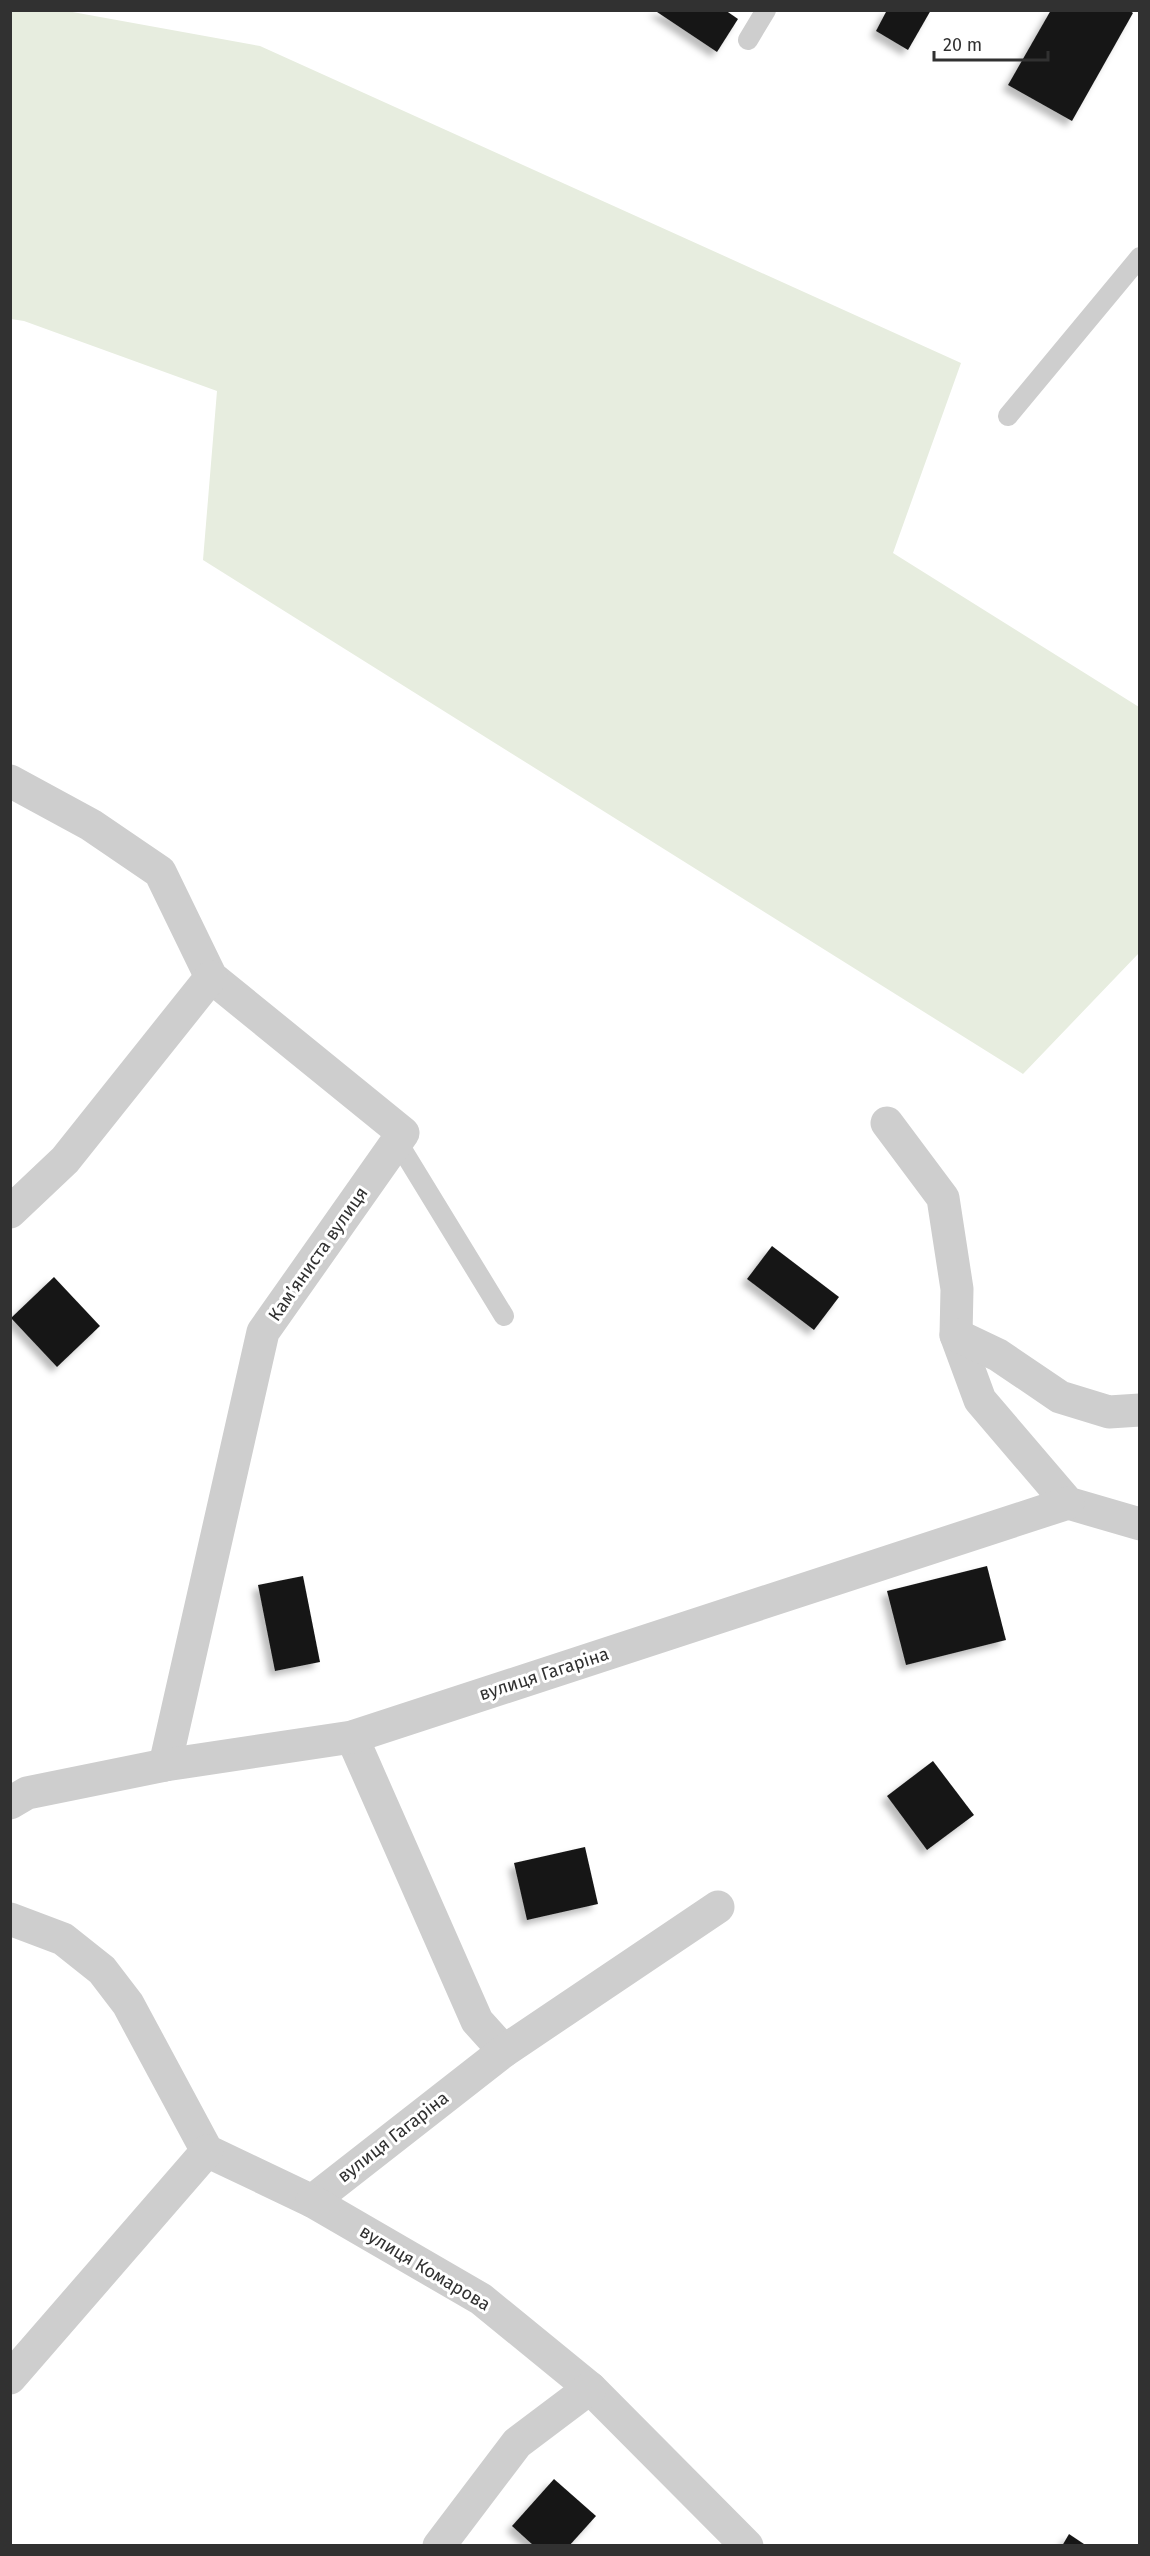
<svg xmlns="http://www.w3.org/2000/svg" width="1150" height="2556" viewBox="0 0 1150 2556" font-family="'Fira Sans',sans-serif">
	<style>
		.green { fill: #e7eddf }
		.building { fill: #181818; filter: url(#shadow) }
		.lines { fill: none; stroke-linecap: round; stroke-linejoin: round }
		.service { stroke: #cecece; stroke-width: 20 }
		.minor { stroke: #cecece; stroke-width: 33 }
		.labels { text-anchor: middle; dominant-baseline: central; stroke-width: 6; stroke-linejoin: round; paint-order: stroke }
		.street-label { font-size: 18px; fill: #313131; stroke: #fff }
	</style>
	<defs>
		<filter id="shadow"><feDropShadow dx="-5.5" dy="5.5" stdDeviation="3" flood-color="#0004"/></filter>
	</defs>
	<rect width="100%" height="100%" fill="#fff"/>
	<path class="green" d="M10 11H67L260 46 961 363 893 553 1139 707V953L1023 1074 203 560 217 391 24 321 11 319Z"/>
	<g class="building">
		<path d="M654 10H725L738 19 717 52Z"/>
		<path d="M887 10H931L908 50 876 31Z"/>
		<path d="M1051 10H1129L1133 13 1072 121 1008 85Z"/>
		<path d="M772 1246 839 1297 814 1330 747 1279Z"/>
		<path d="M54 1277 100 1326 57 1367 11 1318Z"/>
		<path d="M987 1566 1006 1640 906 1665 887 1591Z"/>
		<path d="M303 1576 320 1662 275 1671 258 1585Z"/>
		<path d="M933 1761 974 1815 927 1850 887 1796Z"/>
		<path d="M585 1847 598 1904 527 1920 514 1863Z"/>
		<path d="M554 2479 596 2516 569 2546H534L512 2526Z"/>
		<path d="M1069 2534 1087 2546H1062Z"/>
	</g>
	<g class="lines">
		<g class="service">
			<path d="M748 40 766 10"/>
			<path d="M1008 416 1140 257"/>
			<path d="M397 1141 504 1316"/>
		</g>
		<g class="minor">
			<path d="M10 781 91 825 160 872 211 977 403 1133 263 1332 165 1765"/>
			<path d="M887 1123 943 1198 957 1289 956 1335 980 1400 1068 1503 1140 1524"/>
			<path d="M10 1212 65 1160 211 977"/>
			<path d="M956 1335 998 1355 1060 1397 1109 1412 1140 1410"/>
			<path d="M352 1737 477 2021 504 2051"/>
			<path d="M10 1803 27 1793 165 1765 352 1737 1068 1503"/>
			<path d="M10 1919 63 1939 102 1970 128 2004 207 2151 312 2201 504 2051 718 1907"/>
			<path d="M312 2201 481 2299 590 2388 747 2546"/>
			<path d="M10 2378 207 2151"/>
			<path d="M439 2546 517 2443 590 2388"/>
		</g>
	</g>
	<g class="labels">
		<g class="street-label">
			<text transform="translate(318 1254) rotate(-55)">Камʼяниста вулиця</text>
			<text transform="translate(544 1674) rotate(-18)">вулиця Гагаріна</text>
			<text transform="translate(393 2137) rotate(-38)">вулиця Гагаріна</text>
			<text transform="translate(425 2268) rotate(31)">вулиця Комарова</text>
		</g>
	</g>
	<rect width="1150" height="2556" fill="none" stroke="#313131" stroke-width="24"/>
	<path d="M934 51v9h114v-9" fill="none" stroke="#313131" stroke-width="3"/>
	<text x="943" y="51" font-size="18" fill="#313131" stroke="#ffffff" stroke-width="4.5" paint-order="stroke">20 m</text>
</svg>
